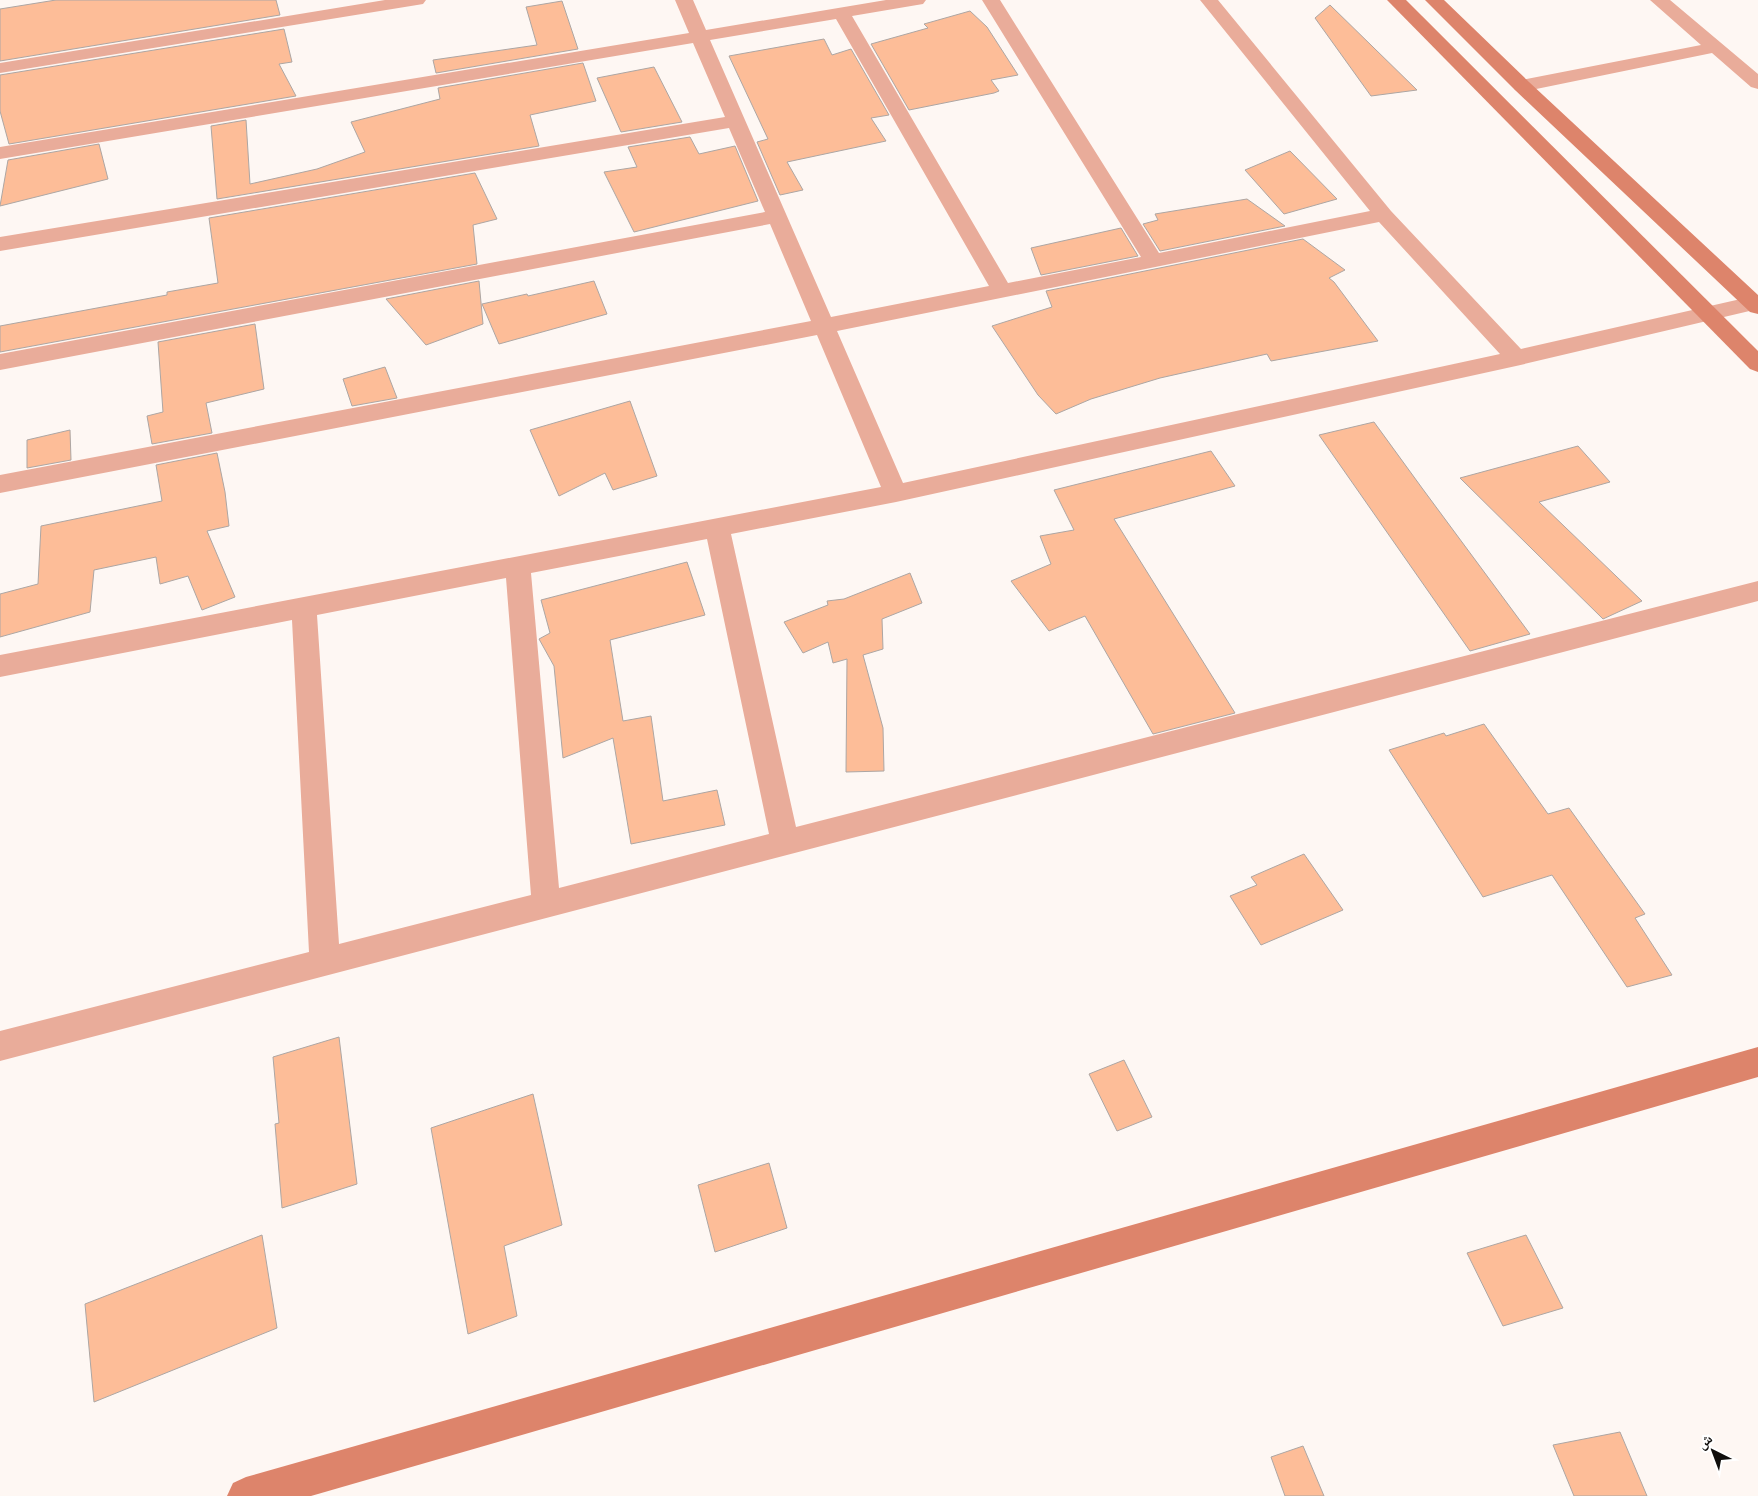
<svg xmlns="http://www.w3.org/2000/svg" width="1758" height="1496" viewBox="0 0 1758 1496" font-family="Literata,'Noto Naskh Arabic',serif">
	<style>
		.building { fill: #fdbd98; stroke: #ada6a3 }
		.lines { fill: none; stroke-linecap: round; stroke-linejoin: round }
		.street { fill: #e9ac9a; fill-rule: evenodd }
		.secondary { fill: #dd846b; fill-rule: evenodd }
	</style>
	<rect width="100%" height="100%" fill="#fef7f3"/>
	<g class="building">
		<path d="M56 0H276L280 15 0 61V9Z"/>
		<path d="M562 1 578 49 436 73 433 60 537 45 526 7Z"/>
		<path d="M1330 5 1417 90 1371 96 1315 18Z"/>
		<path d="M970 11 987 27 1018 75 991 80 999 91 994 93 909 110 871 44 928 28 924 24Z"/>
		<path d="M284 29 292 62 279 64 296 96 9 144 0 111V75Z"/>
		<path d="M824 39 832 55 851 49 889 115 871 118 886 141 787 162 803 190 780 195 757 142 768 139 729 56Z"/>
		<path d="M583 63 596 101 530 115 539 146 217 199 211 126 246 120 250 184 317 169 365 152 351 122 440 99 438 88Z"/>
		<path d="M654 67 682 122 621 132 597 78Z"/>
		<path d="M690 137 699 154 735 146 758 201 634 232 604 172 637 167 628 147Z"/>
		<path d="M99 144 108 179 0 206 8 160Z"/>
		<path d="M1290 151 1337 199 1284 214 1245 170Z"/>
		<path d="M475 173 497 219 473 225 477 264 0 352V326L167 295V292L218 283 209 218Z"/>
		<path d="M1247 199 1285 226 1160 251 1143 224 1158 220 1155 214Z"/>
		<path d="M1121 228 1138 256 1041 275 1031 248Z"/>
		<path d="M1303 239 1345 270 1329 278 1334 282 1378 341 1271 361 1267 354 1160 378 1091 399 1056 414 1038 395 992 326 1052 307 1046 291Z"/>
		<path d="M479 281 483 324 426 345 386 299Z"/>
		<path d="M594 281 607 314 499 344 482 304 527 294 528 296Z"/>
		<path d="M255 324 264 389 206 403 212 433 152 444 147 416 163 412 158 342Z"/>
		<path d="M385 367 397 398 352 406 343 379Z"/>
		<path d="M630 401 657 476 613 490 605 473 559 496 530 430Z"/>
		<path d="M1374 422 1422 488 1530 634 1470 651 1319 435Z"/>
		<path d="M70 430 71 460 27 468V440Z"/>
		<path d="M1578 446 1610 482 1539 502 1642 601 1603 619 1460 478Z"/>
		<path d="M1211 451 1235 486 1114 519 1235 713 1153 734 1085 616 1049 631 1011 581 1051 564 1040 536 1074 530 1054 490Z"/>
		<path d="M217 453 225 492 229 526 207 531 235 597 202 610 188 576 160 584 156 557 94 570 90 612 0 637V594L38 584 41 526 162 501 156 465Z"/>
		<path d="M687 562 705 615 610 640 623 721 651 716 663 801 717 790 725 825 631 844 613 738 563 758 554 666 539 639 550 633 541 600Z"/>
		<path d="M910 573 922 603 882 619 883 649 863 655 883 728 884 771 846 772 847 659 833 663 828 642 803 653 784 622 828 605 827 601 844 599Z"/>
		<path d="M1484 724 1548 814 1569 808 1645 914 1635 918 1672 975 1627 987 1552 875 1483 897 1389 750 1444 733 1446 736Z"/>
		<path d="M1304 854 1343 910 1261 945 1230 896 1257 885 1251 877Z"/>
		<path d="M339 1037 357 1184 282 1208 275 1124 279 1123 273 1057Z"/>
		<path d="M1124 1060 1152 1117 1117 1131 1089 1074Z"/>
		<path d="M533 1094 562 1225 504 1246 517 1316 468 1334 431 1128Z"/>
		<path d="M769 1163 787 1228 715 1252 698 1185Z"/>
		<path d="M262 1235 277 1328 94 1402 85 1304Z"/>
		<path d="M1526 1235 1563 1308 1503 1326 1467 1253Z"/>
		<path d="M1620 1432 1647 1496H1574L1553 1445Z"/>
		<path d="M1303 1446 1324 1496H1285L1271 1457Z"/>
	</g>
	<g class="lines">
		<g class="street">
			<path d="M385 0H426L423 4 417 5 0 73V63Z"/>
			<path d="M675 0H693L706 30 886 0H926L923 4 917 5 852 16 1008 283 1141 257 982 0H1000L1159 253 1370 211 1200 0H1218L1391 211 1521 349 1754 296 1758 297V309L1516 366 896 502 731 534 796 827 1758 581V601L0 1061V1031L309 952 292 620 0 677V655L881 487 817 335 0 493V475L811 321 770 224 0 370V354L765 212 729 128 0 251V237L725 117 693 43 0 159V147L689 33ZM836 19 989 286 831 317 710 40ZM1379 222 1500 354 903 483 837 331ZM707 539 769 834 559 888 531 573ZM506 578 531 895 339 944 317 615Z"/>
			<path d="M1650 0H1670L1758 74V89L1751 87 1712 53 1522 92 1515 90 1513 86 1515 82 1522 80 1701 45Z"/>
		</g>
		<g class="secondary">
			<path d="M1387 0H1406L1758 351V372L1750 369Z"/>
			<path d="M1425 0H1444L1529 82 1758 295V314L1750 312 1515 90Z"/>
			<path d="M1758 1047V1077L311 1496H227L233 1483 246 1477Z"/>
		</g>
	</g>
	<g transform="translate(1713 1451) rotate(318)" stroke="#ffffff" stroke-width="4" paint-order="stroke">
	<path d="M0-4L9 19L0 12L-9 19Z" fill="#100e0c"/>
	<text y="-8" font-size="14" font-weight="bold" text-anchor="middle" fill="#100e0c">ش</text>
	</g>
</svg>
